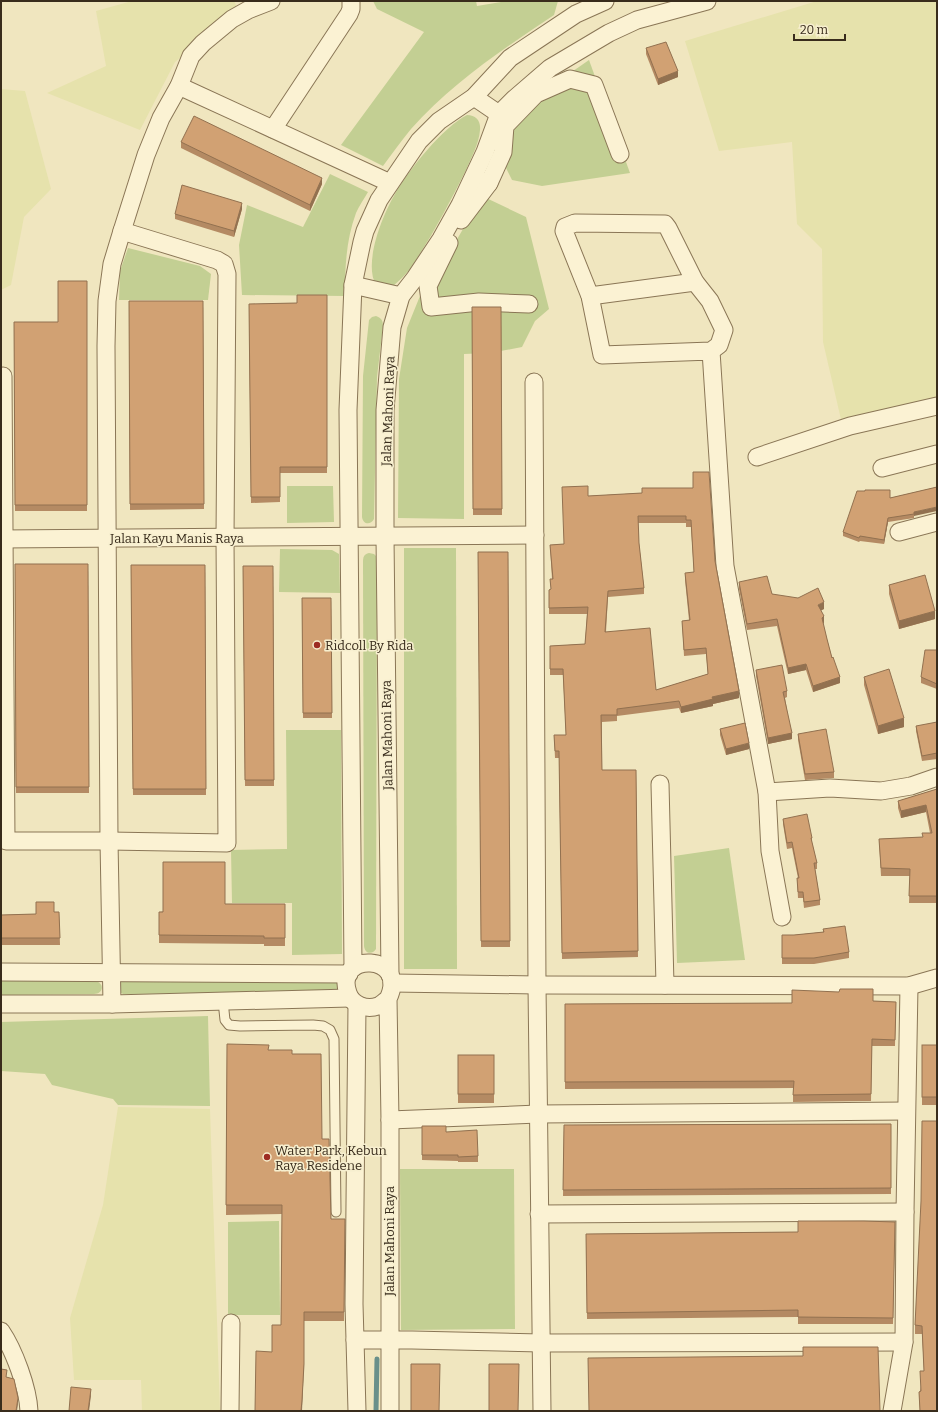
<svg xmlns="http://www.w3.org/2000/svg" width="938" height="1412" viewBox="0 0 938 1412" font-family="Bitter,serif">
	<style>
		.farmland { fill: #e6e2ac }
		.green { fill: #c3cf93 }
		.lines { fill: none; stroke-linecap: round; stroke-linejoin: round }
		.stream { stroke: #69908a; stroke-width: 5 }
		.service-casing { stroke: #8a7656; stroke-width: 11 }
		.minor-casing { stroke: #8a7656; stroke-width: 19 }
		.service { stroke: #fbf2d3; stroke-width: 9 }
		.minor { stroke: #fbf2d3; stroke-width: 17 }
		.wall { fill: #b48a63; fill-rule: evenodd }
		.shaded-wall { fill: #927150 }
		.building { fill: #d1a173; stroke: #927150; fill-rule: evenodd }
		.poi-dot { fill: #9d2c23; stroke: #f7efcf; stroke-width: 1.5 }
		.labels { text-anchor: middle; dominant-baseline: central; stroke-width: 3; stroke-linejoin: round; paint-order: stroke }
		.street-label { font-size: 13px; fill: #392c1c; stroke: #f7efcf }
		.poi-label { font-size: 13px; fill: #392c1c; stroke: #f7efcf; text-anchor: start }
	</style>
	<rect width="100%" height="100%" fill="#f0e6bf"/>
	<g class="farmland">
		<path d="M132 1H234L238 9 175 62 140 130 47 93 106 66 96 11Z"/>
		<path d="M817 1H937V407L843 428 823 342 822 249 797 224 792 142 719 151 685 41Z"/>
		<path d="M1 89 25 91 51 189 24 217 11 285 1 290Z"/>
		<path d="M118 1107 210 1109 220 1411H142L141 1380H74L70 1318 103 1205Z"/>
	</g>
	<g class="green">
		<path d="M373 1H476L477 6 507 1H558L554 15C503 49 452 83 411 129 401 141 392 154 383 166L341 145 424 32 377 9Z"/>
		<path d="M589 60 630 173 542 186 512 180 501 158 509 124 540 94Z"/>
		<path d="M467 115C476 115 481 121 480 130 479 144 471 158 466 170 449 204 431 238 410 269 405 275 399 281 393 286L376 285C363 263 383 214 395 194 407 172 444 126 467 115Z"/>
		<path d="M330 174 368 192C364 199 359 206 356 213 346 240 345 267 345 296L242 295 239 245 247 205 303 227Z"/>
		<path d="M482 196 526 217 549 309 535 321 522 347 490 353 464 354V519L398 518 399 379 407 328 422 291 448 255Z"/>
		<path d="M128 248 200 266 211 274 208 300H119L120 271Z"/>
		<path d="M376 316C381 318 383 320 383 326L377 377 374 519C370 526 363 524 362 517L363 376 369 320 372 317Z"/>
		<path d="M287 486H333L334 522 287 523Z"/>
		<path d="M404 548H456L457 969H404Z"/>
		<path d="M280 549 332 550 339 554 340 593 279 592Z"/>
		<path d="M369 553 374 554 377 557 376 949C372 955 365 954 364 946L363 562C363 557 364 554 369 553Z"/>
		<path d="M286 730H341L342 954 292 955V903H232L231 850 287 849Z"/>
		<path d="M729 848 745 960 677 963 674 856Z"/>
		<path d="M120 980 337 982 338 986 337 990 330 993 123 994 118 991Z"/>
		<path d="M1 981H94C105 982 104 994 94 994L1 995Z"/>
		<path d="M208 1016 210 1106 118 1105 113 1099 52 1085 45 1074 1 1071V1022Z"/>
		<path d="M400 1169H514L515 1329 401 1330Z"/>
		<path d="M279 1221 280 1315H228V1222Z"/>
	</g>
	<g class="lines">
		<path class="stream" d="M376 1411 377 1359"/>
		<g class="service-casing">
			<path id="service" d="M223 1001 225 1020 229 1025 240 1026 313 1025 323 1026 330 1030 334 1039 336 1212"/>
		</g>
		<g class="minor-casing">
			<g id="minor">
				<path d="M179 86 390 183"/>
				<path d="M474 97 499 114"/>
				<path d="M273 129 349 14 351 9V1"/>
				<path d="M473 179 489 183 503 152 505 126 536 94 570 79 594 85 620 154"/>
				<path d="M461 220 489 183"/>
				<path d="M449 243 428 286 431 307 479 302 529 304"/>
				<path d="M353 285 401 296"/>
				<path d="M590 296 695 282"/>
				<path d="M711 351 719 345 724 330 710 301 695 282 668 228 665 224 575 223 565 227 564 231 590 296 602 355 711 351 725 566 767 792 770 851 782 917"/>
				<path d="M3 376 6 841H109L227 843 225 538 227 274 224 264 217 260 122 231"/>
				<path d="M534 382 537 985 542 1411"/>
				<path d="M757 457 850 426 937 406"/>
				<path d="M882 468 937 454"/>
				<path d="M899 532 937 522"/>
				<path d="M1 539 535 535"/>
				<path d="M660 784 665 985"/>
				<path d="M767 792 830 788 881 791 911 786 937 777"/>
				<path d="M353 968 348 410 353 285 362 242 365 231 379 200 419 141 439 121 474 97 510 58 576 14 605 1"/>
				<path d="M1 972 349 974"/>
				<path d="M390 975 385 537V410L392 327 401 296 415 278 441 239 460 205 485 152 499 114 514 99 550 68 609 33 637 20 707 1"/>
				<path d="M392 983 537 985 909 986 937 978"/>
				<path d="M388 999C385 1001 381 1005 378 1006 366 1010 352 1005 348 993 333 951 410 953 388 999L390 1120V1411"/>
				<path d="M1 1004H112L350 998"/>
				<path d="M112 1004 109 841 106 346 107 301 112 264 122 231 146 155 161 118 179 86 191 56 203 43 232 19 248 10 271 1"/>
				<path d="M357 1005 354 1304 357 1411"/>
				<path d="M390 1120 538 1114 906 1111"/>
				<path d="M539 1214 905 1212"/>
				<path d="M1 1331C14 1350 28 1388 29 1411"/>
				<path d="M355 1340H412L541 1343 904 1342"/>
				<path d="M230 1411 231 1323"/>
				<path d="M892 1411 904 1342 905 1212 909 986"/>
			</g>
		</g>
		<use href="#service" class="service"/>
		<use href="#minor" class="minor"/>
	</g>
	<g class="wall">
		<path d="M646 48 678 77 658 85 646 54Z"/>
		<path d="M181 142 322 184 310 211 181 148Z"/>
		<path d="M242 209 234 237 175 219V214Z"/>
		<path d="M87 281V511H15L14 322H58Z"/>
		<path d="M327 295V473H280V502L251 503 249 304 297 303Z"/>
		<path d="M129 301H203L204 509 130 510Z"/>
		<path d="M472 307H501L502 515H473Z"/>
		<path d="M937 487 914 516V518L888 522 884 544 860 541 859 542 843 536V532L890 498Z"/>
		<path d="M693 488 715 561 739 698 713 704V706L681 713 679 708 617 716V721L602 722V770H636L638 957 562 959 559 758H555L554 735H566L563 675H550V646L585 644 587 614H549V590L551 589 550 579H552L550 545 564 544 588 496 642 493ZM638 523H686V527H691L694 573H685V580L689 620 682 621 684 656 706 654 708 674 656 690 606 632 608 597 644 594V588L639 543Z"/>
		<path d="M478 552H508L510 947H481Z"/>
		<path d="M15 564H88L89 793H16Z"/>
		<path d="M131 565H205L206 795H133Z"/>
		<path d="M243 566H273L274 786H245Z"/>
		<path d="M739 582 772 594 824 609 821 610 824 623 823 624 832 658 840 683 813 692 806 670 788 674 777 626 747 630 739 589Z"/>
		<path d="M889 585 935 619 899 629 889 594Z"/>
		<path d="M302 598H331L332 718H303Z"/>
		<path d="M937 650V689L921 683V677Z"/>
		<path d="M756 670 787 691V697L785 698 792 739 768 744 756 676Z"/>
		<path d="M864 677 904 727 878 734 864 685Z"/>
		<path d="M937 725V759L922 761 916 731V726Z"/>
		<path d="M720 729 749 749 726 755 720 735Z"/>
		<path d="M798 734 834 772V778L805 780 798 740Z"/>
		<path d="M937 789V903H909L910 876H881L879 839 923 837 930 833 926 812 901 818 898 808V801Z"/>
		<path d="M783 819 812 838V843L817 863V869H815L820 900V905L804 908 803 898H798L797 878H798L792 848 787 849 783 824Z"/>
		<path d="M225 904H285V946H264V944L159 943V912Z"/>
		<path d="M54 912H59L60 945H1V915L36 914Z"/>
		<path d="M823 929 849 952V958L814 964H782V935H794L823 932Z"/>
		<path d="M839 992 873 1001 896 1002 895 1046H872L871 1101 793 1102V1088L565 1089V1004L792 1003Z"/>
		<path d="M227 1044 292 1054 322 1139 331 1219H345L344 1321H304V1373L272 1352 281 1325 282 1214 226 1215Z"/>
		<rect x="922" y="1045" width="15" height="60"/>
		<rect x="458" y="1055" width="36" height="48"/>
		<path d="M937 1121V1411H920L919 1392 920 1391 924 1371 922 1334H915V1325Z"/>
		<path d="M891 1124V1194L563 1196 564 1125Z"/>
		<path d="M422 1126 446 1132 478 1156V1162H458V1161L422 1160Z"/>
		<path d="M895 1222 893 1324H798V1317L587 1319 586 1234 798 1232Z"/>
	</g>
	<g class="shaded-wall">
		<path d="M678 71V77L658 85V79Z"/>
		<path d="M322 178V184L310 211V205Z"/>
		<path d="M242 203V209L234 237V231Z"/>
		<path d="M937 507V511L914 516V518V512Z"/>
		<path d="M888 518V522L884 544V540Z"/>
		<path d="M824 602V609L818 612V605Z"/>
		<path d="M935 611V619L899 629V621Z"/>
		<path d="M824 616V623L822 624V618Z"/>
		<path d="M806 664V670L788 674V668Z"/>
		<path d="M840 677V683L813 692V686Z"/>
		<path d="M739 691V698L713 704V706L681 713V707L712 697Z"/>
		<path d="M904 718V727L878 734V726Z"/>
		<path d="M792 733V739L768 744V738Z"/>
		<path d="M749 743V749L726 755V749Z"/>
		<path d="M926 805V812L901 818V811Z"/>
		<path d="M304 1364 302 1411H301Z"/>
		<path d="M91 1389V1395L89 1411H88Z"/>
		<path d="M18 1398V1403L17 1411H16Z"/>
	</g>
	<g class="building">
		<path d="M666 42 678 71 658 79 646 48Z"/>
		<path d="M194 116 322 178 310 205 181 142Z"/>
		<path d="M182 185 242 203 234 231 175 214Z"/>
		<path d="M58 281H87V505H15L14 322H58Z"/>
		<path d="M297 295H327V467H280V497H251L249 304 297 303Z"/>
		<path d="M129 301H203L204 504H130Z"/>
		<path d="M472 307H501L502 509H473Z"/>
		<path d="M693 472H709L715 561 739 691 712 697 713 699 681 707 679 701 617 709V715H601L602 770H636L638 951 562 953 559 751H555L554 735H566L563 669H550V646L585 644 588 607 549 608V590L551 589 550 579H553L550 545 564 544 562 487 588 486V496L642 493V488H693ZM638 516H686V520H691L694 572 685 573 690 620 682 621 684 650 706 648 708 674 656 690 650 628 605 632 608 591 644 588 639 543Z"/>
		<path d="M937 487V507L914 512V514L888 518 884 540 860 536 859 538 843 532 857 491H865V490H890V498Z"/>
		<path d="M478 552H508L510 941H481Z"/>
		<path d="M15 564H88L89 787H16Z"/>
		<path d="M131 565H205L206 789H133Z"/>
		<path d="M243 566H273L274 780H245Z"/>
		<path d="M925 575 935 611 899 621 889 585Z"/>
		<path d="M767 576 772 594 798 598 818 588 824 602 818 605 824 616 822 618 827 639 832 658 833 657 840 677 813 686 806 664 788 668 777 619 747 624 739 582Z"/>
		<path d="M302 598H331L332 713H303Z"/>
		<path d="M925 650H937V684L921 677Z"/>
		<path d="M782 665 787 691 783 692 792 733 768 738 756 670Z"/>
		<path d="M889 669 904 718 878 726 864 677Z"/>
		<path d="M937 722V753L922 756 916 726Z"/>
		<path d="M745 723 749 743 726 749 720 729Z"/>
		<path d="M826 729 834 772 805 774 798 734Z"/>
		<path d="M937 789V896H909L910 869 881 868 879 839 923 837 922 833H932L926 805 901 811 898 801Z"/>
		<path d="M807 814 812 838H811L817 863H814L820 900 804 902 803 892H798L797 878H799L792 842 787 843 783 819Z"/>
		<path d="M163 862H225V904H285V938H264V936L159 935V912H163Z"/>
		<path d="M36 902H54V912H59L60 938H1V915L36 914Z"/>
		<path d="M845 926 849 952 814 958H782V935H794L824 932 823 929Z"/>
		<path d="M840 989H873V1001L896 1002 895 1040 872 1039 871 1094 793 1095 794 1081 565 1082V1004L792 1003V990L839 992Z"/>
		<path d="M227 1044 269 1045 268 1050H292V1054H321L322 1139H329L331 1219H345L344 1312H304V1364L302 1400 301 1411H255L256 1351 272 1352V1325H281L282 1205H226Z"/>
		<rect x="922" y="1045" width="15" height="52"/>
		<rect x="458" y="1055" width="36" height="39"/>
		<path d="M922 1121H937V1411H918H920L919 1392 921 1391 920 1371H924L922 1326 915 1325 921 1201Z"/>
		<path d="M891 1124V1188L563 1190 564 1125Z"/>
		<path d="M422 1126H446V1132L477 1130 478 1156 458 1157V1155H422Z"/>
		<path d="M798 1221H864L895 1222 893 1318 798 1317V1310L587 1313 586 1234 798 1232Z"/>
		<path d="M803 1347H878L880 1411H589L588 1358 803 1356Z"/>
		<path d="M411 1364H440L439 1411H411Z"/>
		<path d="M489 1364H519L518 1411H489Z"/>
		<path d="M1 1369 7 1370 6 1377 14 1379 18 1398 16 1411H1Z"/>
		<path d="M71 1387 91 1389 88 1411H69Z"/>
	</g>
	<g class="poi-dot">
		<circle cx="317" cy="645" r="4"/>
		<circle cx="267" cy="1157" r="4"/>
	</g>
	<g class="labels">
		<g class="street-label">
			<text transform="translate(388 411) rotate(-88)">Jalan Mahoni Raya</text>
			<text x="177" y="538">Jalan Kayu Manis Raya</text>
			<text transform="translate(387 735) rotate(-91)">Jalan Mahoni Raya</text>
			<text transform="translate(389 1241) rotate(-90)">Jalan Mahoni Raya</text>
		</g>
		<g class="poi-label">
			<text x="325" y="645">Ridcoll By Rida</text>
			<text x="275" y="1150">Water Park, Kebun<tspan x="275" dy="15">Raya Residene</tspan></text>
		</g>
	</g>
	<rect width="938" height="1412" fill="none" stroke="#392c1c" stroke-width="4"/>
	<path d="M794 34v6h51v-6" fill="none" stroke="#392c1c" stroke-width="2"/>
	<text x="800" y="34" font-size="12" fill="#392c1c" stroke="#f7efcf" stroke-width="3" paint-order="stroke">20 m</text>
</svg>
